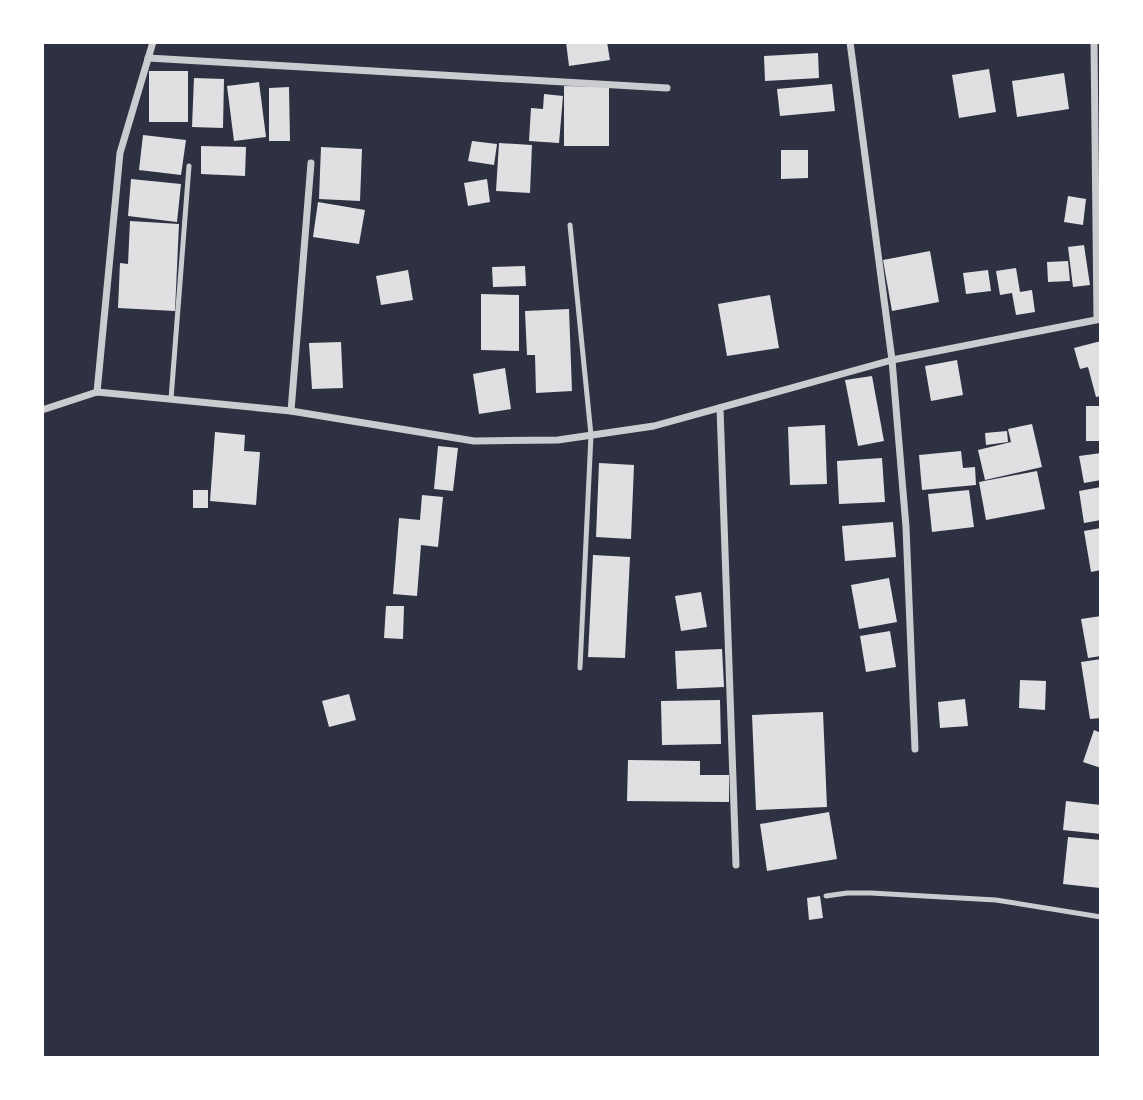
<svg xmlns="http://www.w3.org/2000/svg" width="1143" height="1100" viewBox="0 0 1143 1100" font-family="'Archivo Narrow',sans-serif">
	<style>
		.building { fill: #e0e0e3 }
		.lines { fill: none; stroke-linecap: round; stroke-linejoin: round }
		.service { stroke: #caccd0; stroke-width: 5 }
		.minor { stroke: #caccd0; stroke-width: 7 }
	</style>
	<rect width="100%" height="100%" fill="#2d3142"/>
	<g class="building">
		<path d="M566 42H607L610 60 569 66Z"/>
		<path d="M818 53 819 78 765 81 764 56Z"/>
		<path d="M989 69 996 112 959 118 952 75Z"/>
		<rect x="149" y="71" width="39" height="51"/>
		<path d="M1064 73 1069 109 1017 117 1012 81Z"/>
		<path d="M194 78 224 79 223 128 192 127Z"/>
		<path d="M259 82 266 137 234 141 227 86Z"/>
		<path d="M832 84 835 111 780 116 777 89Z"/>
		<path d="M564 86 609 87V146H564Z"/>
		<path d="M289 87 290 141H269V88Z"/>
		<path d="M544 94 563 96 559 143 529 141 531 108 543 109Z"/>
		<path d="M143 135 186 140 181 175 139 170Z"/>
		<path d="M472 141 497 144 494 165 468 161Z"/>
		<path d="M499 143 532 145 530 193 496 191Z"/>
		<path d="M201 146 246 147 245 176 201 174Z"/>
		<path d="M321 147 362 149 360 201 319 199Z"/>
		<path d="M781 150H808V178L781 179Z"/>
		<path d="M131 179 181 184 177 222 128 216Z"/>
		<path d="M487 179 490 202 468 206 464 183Z"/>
		<path d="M1068 196 1086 199 1083 225 1064 222Z"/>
		<path d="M318 202 365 210 359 244 313 237Z"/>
		<path d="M130 221 179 224 175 311 118 308 120 263 128 264Z"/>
		<path d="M1084 245 1090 285 1073 287 1068 247Z"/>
		<path d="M930 251 939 302 892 311 883 260Z"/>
		<path d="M1068 261 1070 281 1048 282 1047 262Z"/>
		<path d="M525 266 526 286 493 287 492 267Z"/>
		<path d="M1016 268 1020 292 1032 290 1035 312 1016 315 1012 293 1000 295 996 271Z"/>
		<path d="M408 270 413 300 381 305 376 276Z"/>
		<path d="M988 270 991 291 966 294 963 273Z"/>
		<path d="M481 294 519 295V351L481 350Z"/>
		<path d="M770 295 779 348 727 356 718 304Z"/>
		<path d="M569 309 572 391 536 393 535 355H527L525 311Z"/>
		<path d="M1101 341V396L1096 397 1088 367 1080 369 1074 348Z"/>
		<path d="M341 342 343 388 312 389 309 343Z"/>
		<path d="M957 360 963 395 931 401 925 366Z"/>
		<path d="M505 368 511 409 479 414 473 374Z"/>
		<path d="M872 376 884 441 858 446 845 380Z"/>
		<rect x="1086" y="406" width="15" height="35"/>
		<path d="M1032 424 1042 467 985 480 978 450 1011 442 1008 429Z"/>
		<path d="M825 425 827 484 790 485 788 427Z"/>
		<path d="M1007 431 1008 442 986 445 985 433Z"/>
		<path d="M215 432 245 435 244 451 260 452 256 505 210 501Z"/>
		<path d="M438 446 458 448 453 491 434 489Z"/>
		<path d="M961 451 963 468 975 467 976 485 922 490 919 455Z"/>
		<path d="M1101 453V480L1084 483 1079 456Z"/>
		<path d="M882 458 885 502 839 504 837 461Z"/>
		<path d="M599 463 634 465 631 539 596 537Z"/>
		<path d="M1037 471 1045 509 986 520 979 482Z"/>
		<path d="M1101 487V520L1084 523 1079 491Z"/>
		<rect x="193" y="490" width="15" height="18"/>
		<path d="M969 490 974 527 932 532 928 494Z"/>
		<path d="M422 495 443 497 438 547 421 545 417 596 393 594 399 518 420 520Z"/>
		<path d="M893 522 896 557 845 561 842 526Z"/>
		<path d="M1101 528V570L1091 572 1084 531Z"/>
		<path d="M593 555 630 557 625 658 588 657Z"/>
		<path d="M889 578 897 622 859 629 851 585Z"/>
		<path d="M701 592 707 627 681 631 675 596Z"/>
		<path d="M386 606H404L403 639 384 638Z"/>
		<path d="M1101 616V656L1088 658 1081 619Z"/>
		<path d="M890 631 896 667 866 672 860 636Z"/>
		<path d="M722 649 724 687 677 689 675 651Z"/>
		<path d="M1101 659V718L1090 719 1081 662Z"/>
		<path d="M1020 680 1046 681 1045 710 1019 708Z"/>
		<path d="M349 694 356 720 329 727 322 701Z"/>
		<path d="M965 699 968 726 940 728 938 702Z"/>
		<path d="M720 700 721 744 662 745 661 701Z"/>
		<path d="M823 712 827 807 756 810 752 715Z"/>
		<path d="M1094 730 1101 733V768L1083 762Z"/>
		<path d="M628 760 700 761V775H729V802L627 801Z"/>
		<path d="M1066 801 1101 805V834L1063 830Z"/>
		<path d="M829 812 837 859 767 871 760 824Z"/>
		<path d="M1068 837 1101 840 1100 888 1063 884Z"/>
		<path d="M820 896 823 918 809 920 807 898Z"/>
	</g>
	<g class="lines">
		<g class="service">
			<path d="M570 225 591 435 580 668"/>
			<path d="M171 399 189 166"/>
			<path d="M826 896 847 893H871L996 900 1101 917"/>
		</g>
		<g class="minor">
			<path d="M850 42 892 360 906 527 915 749"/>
			<path d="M1094 42 1097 319"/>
			<path d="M148 58 667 88"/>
			<path d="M97 392 120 153 153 42"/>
			<path d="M720 408 736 865"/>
			<path d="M42 410 97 392 291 411 474 441 558 440 654 426 892 360 1101 319"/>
			<path d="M291 411 311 163"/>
		</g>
	</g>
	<rect width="1143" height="1100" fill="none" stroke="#ffffff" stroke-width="88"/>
</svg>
